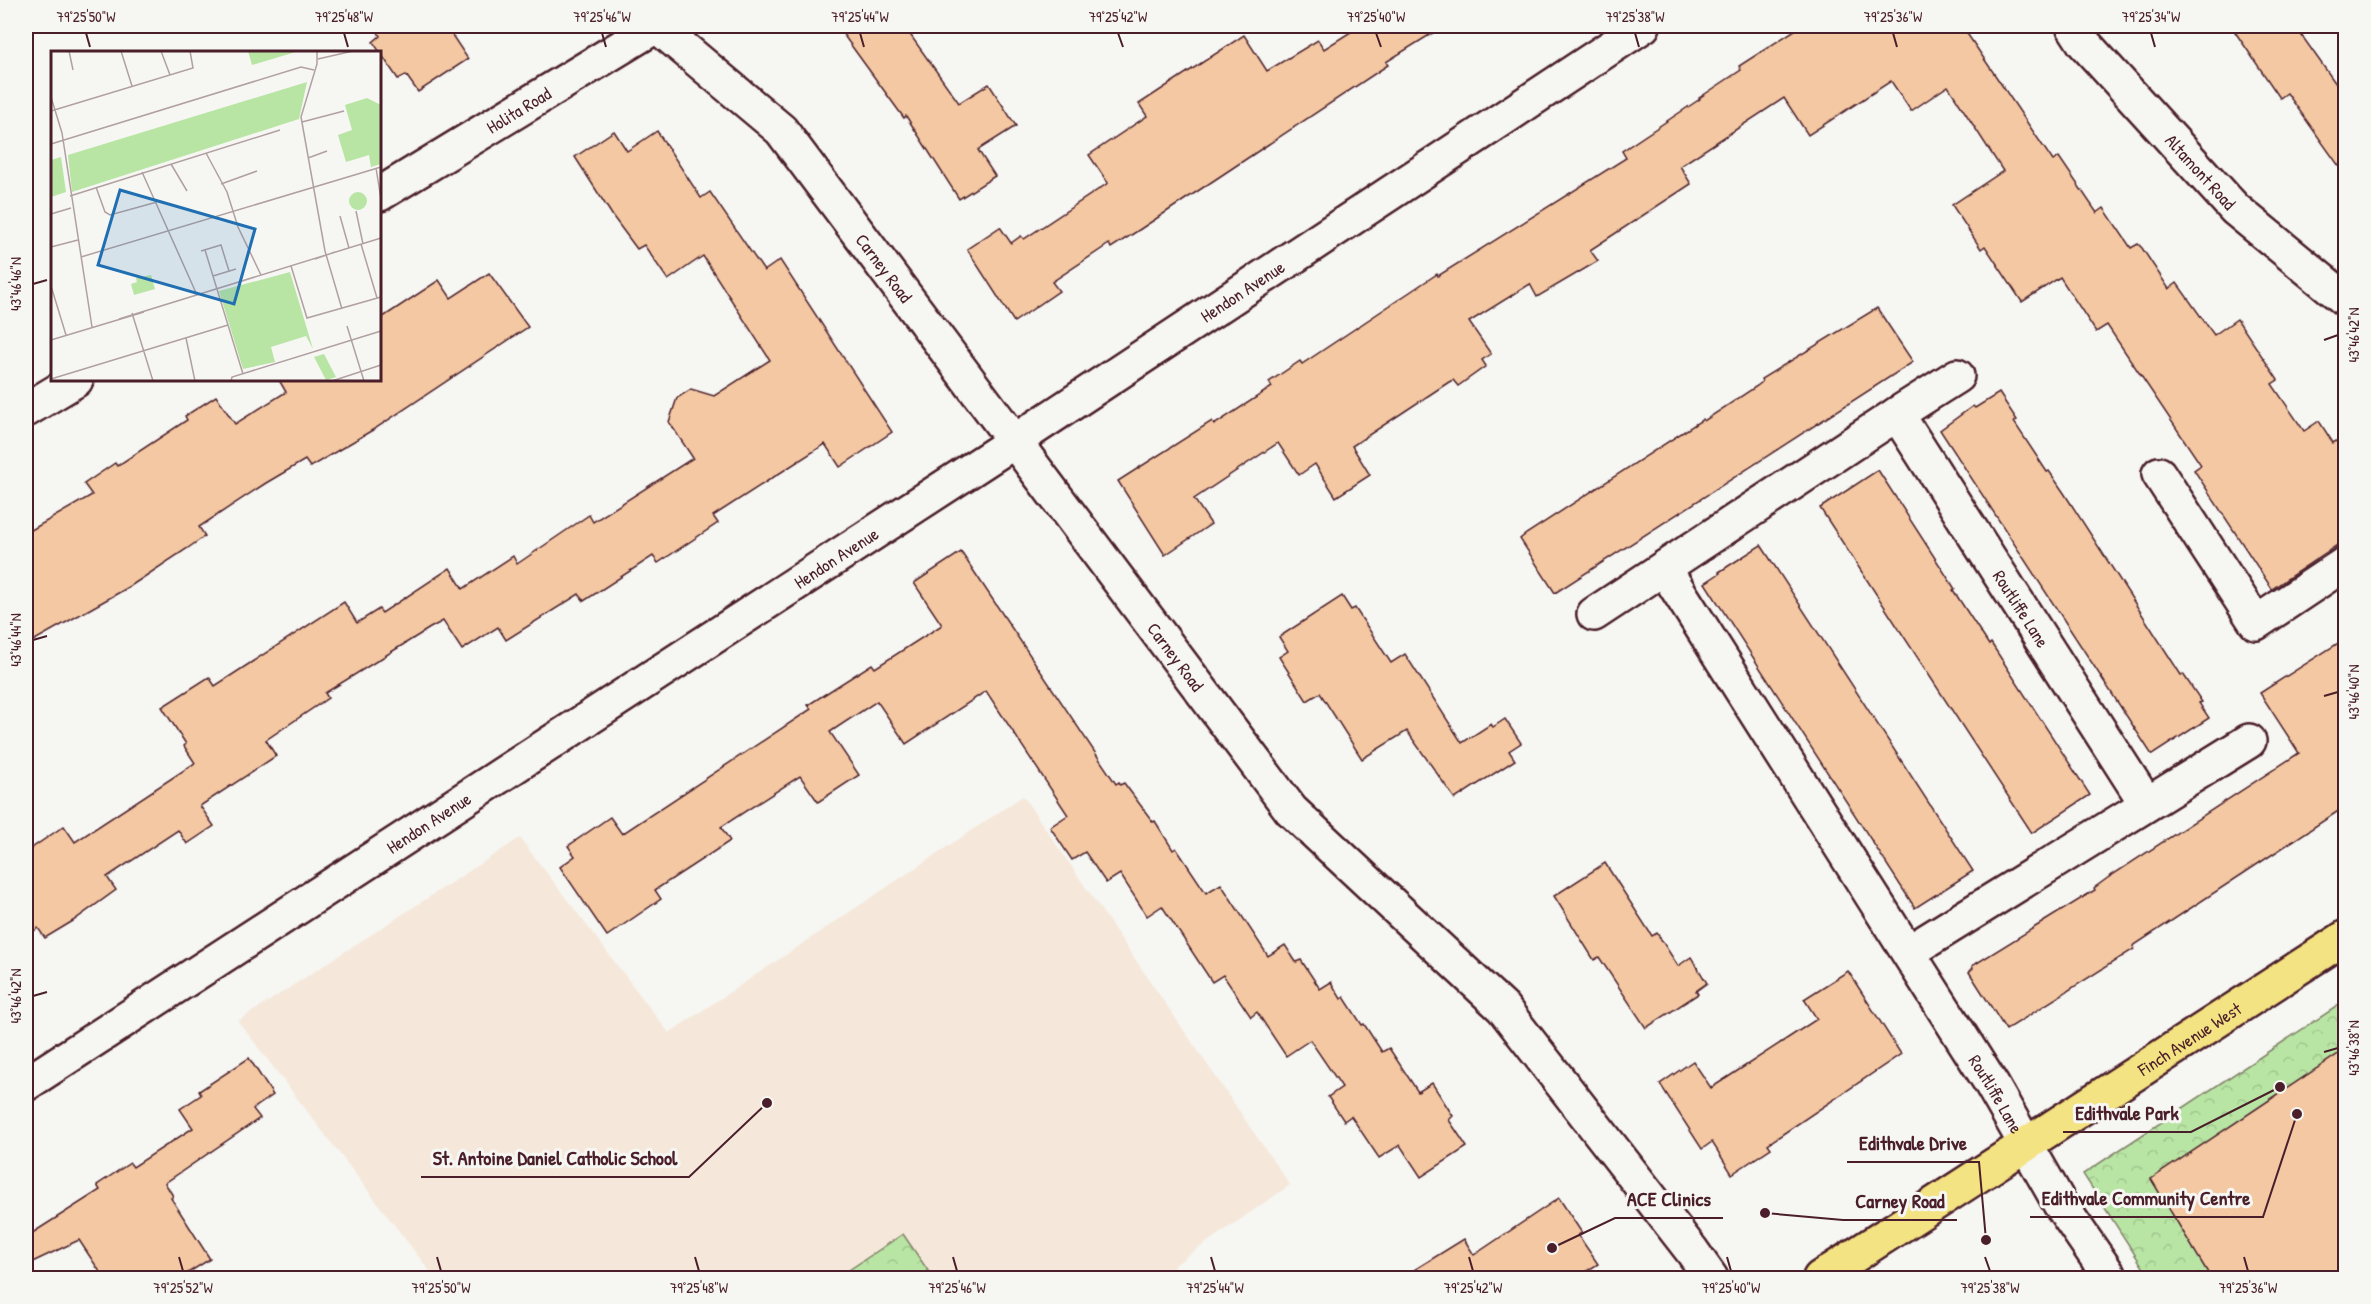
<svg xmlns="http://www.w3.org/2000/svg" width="2371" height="1304" viewBox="0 0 2371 1304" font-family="'Patrick Hand',sans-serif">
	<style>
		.built { fill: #f5e8da }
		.forest { fill: url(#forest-crowns); stroke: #818268; stroke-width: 1.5 }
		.building { fill: #f3c8a2; stroke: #4a1f2b; stroke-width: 1.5 }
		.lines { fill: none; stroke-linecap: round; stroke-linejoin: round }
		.minor-casing { stroke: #4a1f2b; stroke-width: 38 }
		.major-casing { stroke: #4a1f2b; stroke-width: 38 }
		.minor { stroke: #f6f6f2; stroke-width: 33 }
		.major { stroke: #f4e382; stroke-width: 33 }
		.ticks { fill: none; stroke: #4a1f2b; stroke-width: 2 }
		.labels { text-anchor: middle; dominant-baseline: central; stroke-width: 6; stroke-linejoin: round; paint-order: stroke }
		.street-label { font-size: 18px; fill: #4a1f2b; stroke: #f6f6f2 }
		.inset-road { fill: none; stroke: #b1a0a2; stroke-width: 1.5 }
		.view { fill: #1f6fb2; fill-opacity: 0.15; stroke: #1f6fb2; stroke-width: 3 }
		.inset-edge { fill: none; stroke: #4a1f2b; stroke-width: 3 }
		.leader { fill: none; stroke: #4a1f2b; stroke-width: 2 }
		.callout-dot { fill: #4a1f2b; stroke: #f6f6f2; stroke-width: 2 }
		.callout-label { font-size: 20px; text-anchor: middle; font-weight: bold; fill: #4a1f2b; stroke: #f6f6f2; stroke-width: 6; stroke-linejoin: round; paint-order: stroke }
		.neatline { fill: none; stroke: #4a1f2b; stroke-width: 2 }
		.ticks-label { font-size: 15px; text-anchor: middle; fill: #4a1f2b }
	</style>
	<defs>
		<pattern id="forest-crowns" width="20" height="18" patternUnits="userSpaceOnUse" patternTransform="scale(1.5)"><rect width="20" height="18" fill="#b8e5a4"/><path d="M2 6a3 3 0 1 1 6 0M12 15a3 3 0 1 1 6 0" fill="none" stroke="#a0c48d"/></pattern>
	</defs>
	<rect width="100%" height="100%" fill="#f6f6f2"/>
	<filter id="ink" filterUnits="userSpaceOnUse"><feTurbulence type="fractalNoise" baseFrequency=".0167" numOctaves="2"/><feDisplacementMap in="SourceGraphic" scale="12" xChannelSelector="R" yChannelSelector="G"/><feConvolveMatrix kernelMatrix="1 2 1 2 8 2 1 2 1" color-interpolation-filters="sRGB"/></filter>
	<g filter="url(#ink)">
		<path class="built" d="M1023 796 1290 1185 1173 1266 1180 1278H435L238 1021 520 838 669 1033Z"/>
		<g class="forest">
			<path d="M2345 1001V1278H2150L2083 1174Z"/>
			<path d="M903 1234 933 1278H837Z"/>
		</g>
		<g class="building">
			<path d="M375 26H446L468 59 418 92 406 75 398 79 373 42 380 36Z"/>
			<path d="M837 26H904L959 103 989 84 1016 126 978 150 995 176 959 199 906 116 904 118Z"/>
			<path d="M1360 26H1444L1386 62 1388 65 1139 230 1111 248 1109 244 1052 282 1059 291 1014 322 967 249 1000 227 1011 243 1021 236 1024 239 1108 183 1089 155 1147 116 1139 104 1244 35 1267 71 1318 40 1324 49Z"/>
			<path d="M1801 26H1962L2053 161 2059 157 2097 213 2104 208 2131 248 2138 244 2142 248 2169 289 2177 283 2214 335 2237 319 2278 380 2272 384 2304 431 2319 421 2333 443 2346 435V539L2272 589 2194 470 2201 465 2107 325 2096 332 2060 277 2022 302 1985 246 1981 249 1952 205 2003 171 1948 86 1911 111 1891 81 1808 135 1784 98 1680 166 1691 184 1590 250 1598 261 1537 297 1530 284 1469 322 1491 354 1482 360 1486 366 1458 386 1453 380 1449 382 1352 446 1370 475 1336 497 1315 464 1299 475 1278 443 1194 499 1211 524 1165 555 1118 481 1212 421 1214 425 1272 387 1269 382 1300 361 1302 364 1437 274 1438 276 1626 158 1622 151 1700 99 1699 98 1741 70 1739 66Z"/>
			<path d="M2231 26H2295L2346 98V176L2287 93 2280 98Z"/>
			<path d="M614 131 627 151 657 131 701 198 710 192 764 271 780 260 892 432 840 467 825 444 713 516 718 523 658 563 653 556 584 601 579 594 506 640 498 627 462 650 443 621 430 628 325 693 328 698 266 740 276 756 200 806 214 826 187 844 178 830 107 877 116 890 73 921 45 938 38 928 26 937V852L64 826 75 842 195 763 184 746 186 744 162 707 209 677 215 686 344 602 357 623 379 609 382 613 450 568 463 589 513 556 517 564 589 515 593 522 693 458 669 422 677 398 691 389 714 396 770 360 703 256 668 280 644 245 637 249 614 218 575 157Z"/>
			<path d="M489 273 528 327 376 428 310 467 305 460 266 483 199 527 205 536 188 548 129 587 26 645V533L92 495 84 484 115 463 117 466 187 420 185 416 216 396 235 424 286 392 279 380H380V319L439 280 451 298Z"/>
			<path d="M1877 308 1913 362 1555 593 1520 539 1526 534 1703 419 1704 421 1757 386 1762 382 1761 379Z"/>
			<path d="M1999 393 2017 420 2014 422 2047 472 2049 471 2064 493 2181 675 2183 674 2202 702 2199 703 2209 718 2152 755 1940 430 1973 406 1975 408Z"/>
			<path d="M1878 470 1955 589 1953 590 1989 645 1991 643 2090 795 2032 833 1820 508Z"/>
			<path d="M1761 545 1973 871 1915 908 1705 583 1720 573 1719 572Z"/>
			<path d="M961 552 1116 784 1119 782 1120 785 1124 783 1153 822 1155 821 1173 850 1176 848 1206 893 1221 884 1268 956 1285 945 1296 962 1301 960 1320 989 1331 982 1341 999 1344 997 1362 1025 1364 1024 1382 1052 1389 1048 1418 1092 1432 1083 1453 1116 1449 1120 1467 1147 1421 1177 1400 1145 1379 1158 1351 1116 1344 1121 1328 1097 1342 1087 1310 1040 1286 1056 1257 1012 1251 1017 1223 975 1212 982 1162 906 1147 916 1120 874 1106 883 1085 852 1072 860 1050 827 1068 815 986 691 906 744 877 701 830 732 859 775 818 802 800 776 721 827 730 841 655 890 661 899 607 936 560 867 575 856 568 846 610 817 622 834 811 709 808 705 872 664 875 668 942 625 914 583Z"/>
			<path d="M1342 596 1351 610 1355 608 1391 663 1405 654 1462 743 1491 724 1493 727 1505 719 1521 743 1509 751 1515 760 1455 799 1407 731 1362 759 1320 693 1307 701 1279 657 1288 651 1279 637Z"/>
			<path d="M2346 638V806L2133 946 2134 949 2006 1030 1969 972 1973 968 1972 966 2095 890 2094 888 2109 877 2299 753 2260 693Z"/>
			<path d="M1605 863 1652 936 1657 933 1678 966 1691 957 1707 983 1696 991 1698 994 1646 1028 1599 957 1594 960 1554 896Z"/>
			<path d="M1848 971 1901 1054 1768 1144 1771 1148 1732 1174 1712 1142 1702 1149 1660 1084 1693 1061 1711 1088 1725 1079 1817 1019 1804 999Z"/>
			<path d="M2346 1049V1278H2211L2151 1179Z"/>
			<path d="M249 1058 273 1095 253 1109 260 1118 165 1183 173 1196 171 1198 210 1259 180 1278H104L79 1240 26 1265V1237L100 1190 97 1185 130 1163 133 1167 193 1128 180 1109 201 1095 199 1091Z"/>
			<path d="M1559 1198 1582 1233 1578 1235 1598 1264 1576 1278H1401L1464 1239 1474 1255Z"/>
		</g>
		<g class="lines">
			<g class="minor-casing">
				<g id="minor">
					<path id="s1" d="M657 26 781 130 1291 810 1503 1008 1692 1251 1711 1278"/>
					<path id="s2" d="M2073 26 2084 43 2235 209 2346 300"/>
					<path id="s3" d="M380 194 656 26"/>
					<path d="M26 410 76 380"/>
					<path d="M1897 414 1957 376"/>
					<path d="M2159 474 2256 623 2346 563"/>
					<path id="s4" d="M1664 568 1992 1085 2060 1204 2111 1278"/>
					<path id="s5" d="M1594 614 1897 414 2146 803"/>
					<path d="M1909 952 2249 741"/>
					<path id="s6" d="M26 1084 1015 441 1643 26"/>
				</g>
			</g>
			<g class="major-casing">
				<g id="major">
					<path id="s7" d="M1820 1278 2346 937"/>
				</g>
			</g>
			<use href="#minor" class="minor"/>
			<use href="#major" class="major"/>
		</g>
	</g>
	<path class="ticks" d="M86 33 90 47M344 33 348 47M602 33 606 47M860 33 864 47M1118 33 1123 47M1376 33 1381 47M1635 33 1639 47M1893 33 1897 47M2151 33 2155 47M33 284 47 280M2324 340 2338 335M33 640 47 636M2324 696 2338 692M33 996 47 992M2324 1052 2338 1048M179 1257 183 1271M437 1257 441 1271M695 1257 699 1271M953 1257 957 1271M1211 1257 1215 1271M1469 1257 1473 1271M1727 1257 1731 1271M1985 1257 1990 1271M2244 1257 2248 1271"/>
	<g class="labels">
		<g class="street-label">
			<text stroke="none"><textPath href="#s3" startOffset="162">Holita Road</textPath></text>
			<text stroke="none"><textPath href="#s2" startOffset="194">Altamont Road</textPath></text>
			<text stroke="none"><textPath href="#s1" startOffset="334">Carney Road</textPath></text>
			<text stroke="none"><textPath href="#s6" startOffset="1452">Hendon Avenue</textPath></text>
			<text stroke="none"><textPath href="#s6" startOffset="966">Hendon Avenue</textPath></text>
			<text stroke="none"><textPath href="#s5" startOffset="594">Routliffe Lane</textPath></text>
			<text stroke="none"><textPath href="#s1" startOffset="820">Carney Road</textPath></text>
			<text stroke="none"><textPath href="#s6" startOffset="480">Hendon Avenue</textPath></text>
			<text stroke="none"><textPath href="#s7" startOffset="440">Finch Avenue West</textPath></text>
			<text stroke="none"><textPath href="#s4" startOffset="622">Routliffe Lane</textPath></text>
		</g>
	</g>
	<g transform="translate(51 51)">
		<rect width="330" height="330" fill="#f6f6f2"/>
		<path d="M256 31 248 68 21 141 17 104ZM10 106 15 141 0 146V109Z" fill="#b8e5a4"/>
		<path d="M197 0H248L201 14ZM316 47 330 54V113L320 116 318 104 295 111 287 84 301 79 294 54ZM298 150a9 9 0 1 1 18 0a9 9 0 1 1-18 0ZM239 221 262 298 255 285 220 296 224 311 192 318 168 240ZM100 224 104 238 83 244 80 233 86 231 85 227ZM273 303 285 326 275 329 263 306Z" fill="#b8e5a4"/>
		<path class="inset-road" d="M18 0 22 19M70 0 81 35M110 0 119 24M266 0V13L250 66 274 200 291 258M267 8 302 0M0 46 11 82 41 276M0 60 142 17 139 0M251 71 293 60M0 93 250 16 263 19M155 102 176 141 187 176 210 224M257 107 276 100M120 113 136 140M325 117 330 148M91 121 146 244M170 133 206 120M45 136 54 161 59 164 106 151M19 145 229 79M305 160 312 193M0 163 20 157M289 165 298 197M310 193 326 247M0 196 27 189M154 199 192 323M150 200 170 194 178 220M30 206 330 116M264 208 284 201M240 215 256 267 330 246M162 225 185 218M0 235 15 284M81 262 102 330M68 268 330 187M296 275 313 330M135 287 144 330M0 289 93 261M0 328 177 274M180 330 181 326 330 280M281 330 330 314"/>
		<path class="view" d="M69 139 204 178 183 253 47 214Z"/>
		<rect width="330" height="330" class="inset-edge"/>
	</g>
	<path class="leader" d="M2280 1087L2191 1132H2063M1986 1240L1979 1162H1847M767 1103L689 1177H421M2297 1114L2263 1217H2030M1552 1248L1615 1218H1723M1765 1213L1843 1220H1957"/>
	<g class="callout-dot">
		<circle cx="2280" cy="1087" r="6"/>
		<circle cx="1986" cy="1240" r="6"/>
		<circle cx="767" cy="1103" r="6"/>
		<circle cx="2297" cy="1114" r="6"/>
		<circle cx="1552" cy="1248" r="6"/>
		<circle cx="1765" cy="1213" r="6"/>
	</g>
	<g class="callout-label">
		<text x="2127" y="1120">Edithvale Park</text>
		<text x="1913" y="1150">Edithvale Drive</text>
		<text x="555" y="1165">St. Antoine Daniel Catholic School</text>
		<text x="2146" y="1205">Edithvale Community Centre</text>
		<text x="1669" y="1206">ACE Clinics</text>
		<text x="1900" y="1208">Carney Road</text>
	</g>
	<rect width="2371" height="1304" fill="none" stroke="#f6f6f2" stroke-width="66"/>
	<rect x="33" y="33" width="2305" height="1238" class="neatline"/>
	<g class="ticks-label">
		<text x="86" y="22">79°25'50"W</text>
		<text x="344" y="22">79°25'48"W</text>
		<text x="602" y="22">79°25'46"W</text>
		<text x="860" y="22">79°25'44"W</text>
		<text x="1118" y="22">79°25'42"W</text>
		<text x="1376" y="22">79°25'40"W</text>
		<text x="1635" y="22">79°25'38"W</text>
		<text x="1893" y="22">79°25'36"W</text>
		<text x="2151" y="22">79°25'34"W</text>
		<text transform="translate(16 284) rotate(-90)" y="5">43°46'46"N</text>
		<text transform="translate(2354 335) rotate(-90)" y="5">43°46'42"N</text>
		<text transform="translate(16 640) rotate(-90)" y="5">43°46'44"N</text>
		<text transform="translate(2354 692) rotate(-90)" y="5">43°46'40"N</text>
		<text transform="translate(16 996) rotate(-90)" y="5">43°46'42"N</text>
		<text transform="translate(2354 1048) rotate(-90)" y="5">43°46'38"N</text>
		<text x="183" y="1293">79°25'52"W</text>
		<text x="441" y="1293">79°25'50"W</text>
		<text x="699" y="1293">79°25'48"W</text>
		<text x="957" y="1293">79°25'46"W</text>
		<text x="1215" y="1293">79°25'44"W</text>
		<text x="1473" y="1293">79°25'42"W</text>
		<text x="1731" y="1293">79°25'40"W</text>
		<text x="1990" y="1293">79°25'38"W</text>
		<text x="2248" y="1293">79°25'36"W</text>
	</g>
</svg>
